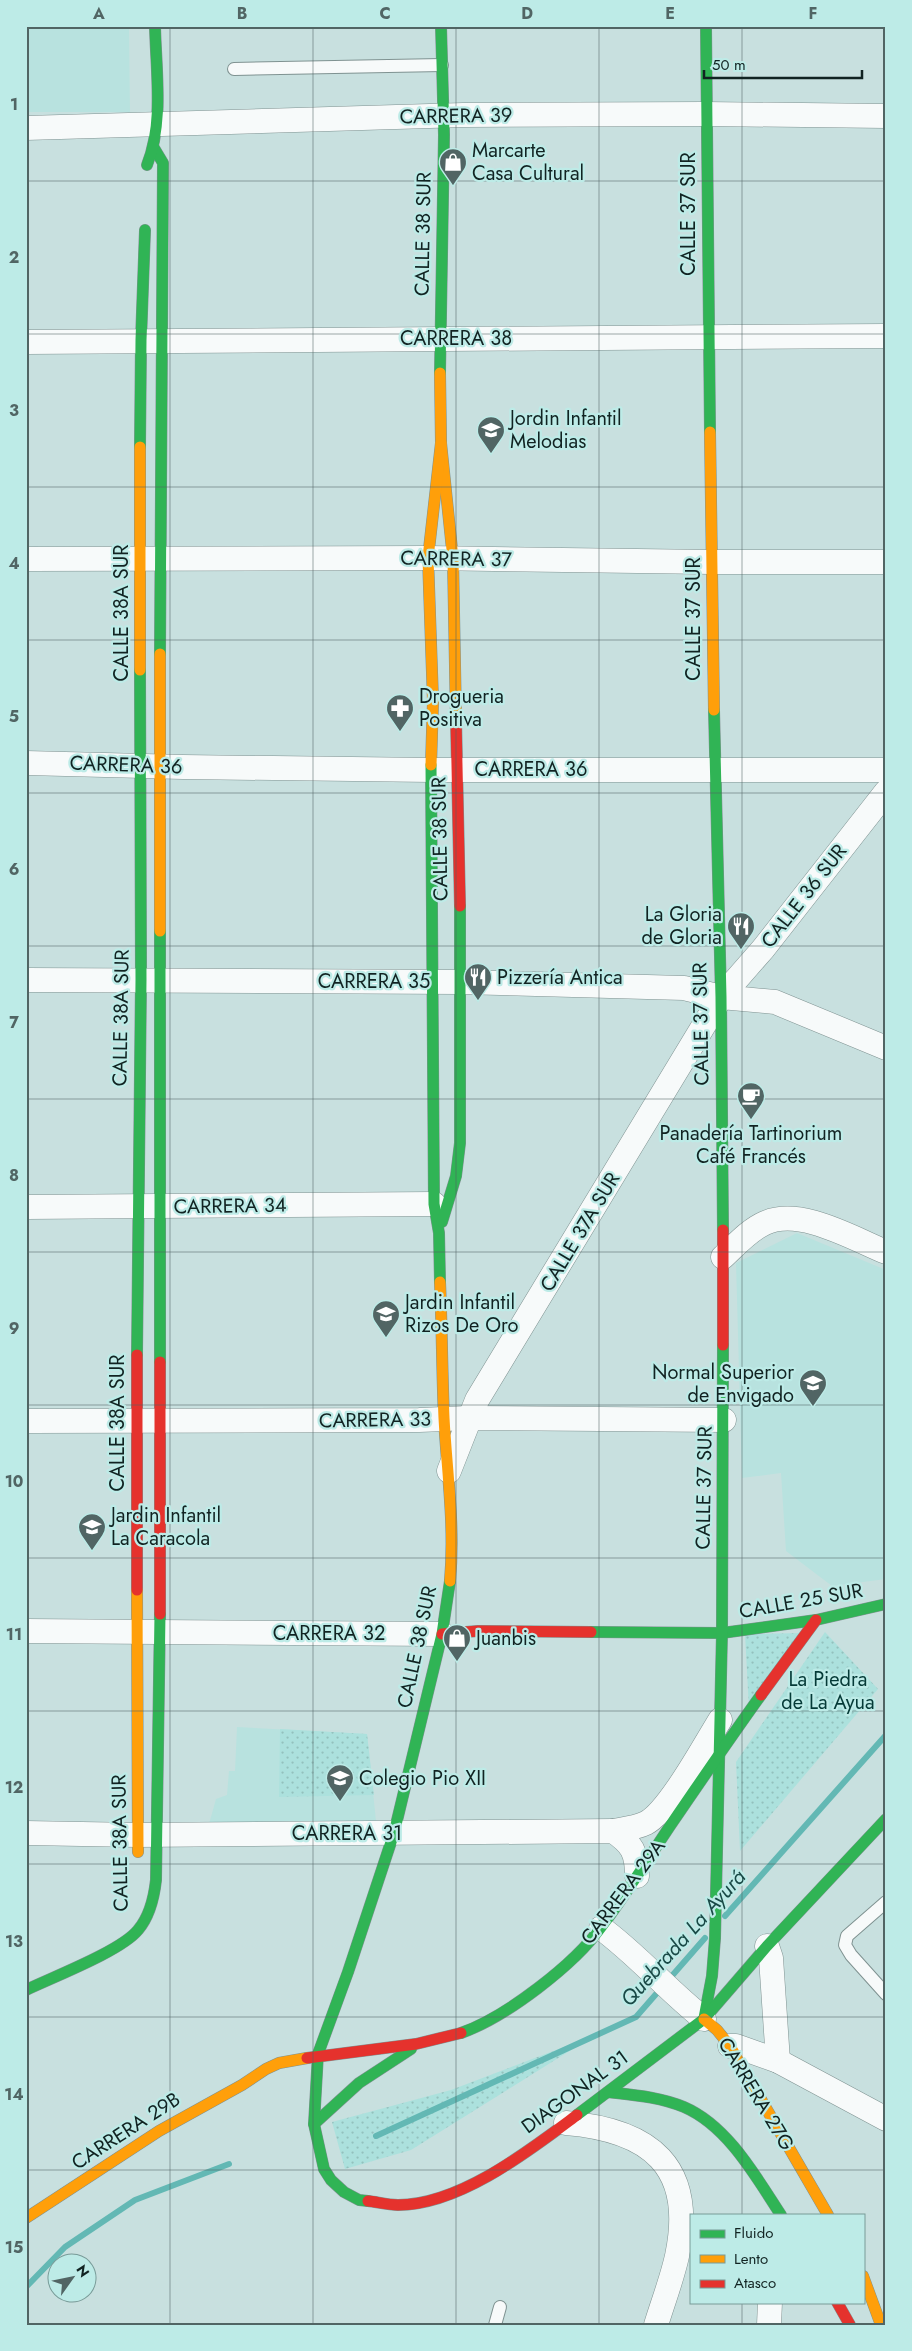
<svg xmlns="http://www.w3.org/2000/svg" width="912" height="2351" viewBox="0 0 912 2351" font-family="Jost,sans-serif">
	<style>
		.built { fill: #b8e2df }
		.park { fill: url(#park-dots) }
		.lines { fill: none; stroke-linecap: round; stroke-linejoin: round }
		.stream { stroke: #63b8b4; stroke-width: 6 }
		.lane-casing { stroke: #7f9291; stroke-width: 14 }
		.street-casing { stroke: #7f9291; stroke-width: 25 }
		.fast-casing { stroke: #7f9291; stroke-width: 12 }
		.slow-casing { stroke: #7f9291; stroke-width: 12 }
		.jam-casing { stroke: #7f9291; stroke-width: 12 }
		.lane { stroke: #f7fafa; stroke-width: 12 }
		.street { stroke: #f7fafa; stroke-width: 24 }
		.fast { stroke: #30b455; stroke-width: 11 }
		.slow { stroke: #ff9f0a; stroke-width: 11 }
		.jam { stroke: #e5322d; stroke-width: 11 }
		.grid { fill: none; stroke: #516564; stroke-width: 1; stroke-opacity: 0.55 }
		.labels { text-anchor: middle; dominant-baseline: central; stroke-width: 4.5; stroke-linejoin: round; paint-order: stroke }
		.street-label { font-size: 20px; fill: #112322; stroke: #bdebe7 }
		.poi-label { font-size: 20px; fill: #112322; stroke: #bdebe7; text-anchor: start }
		.park-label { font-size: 20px; fill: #053a37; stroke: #bdebe7 }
		.water-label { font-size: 21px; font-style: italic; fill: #194946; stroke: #bdebe7 }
		.neatline { fill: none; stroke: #516564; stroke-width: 2 }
		.grid-label { font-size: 16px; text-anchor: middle; font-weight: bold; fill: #516564 }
	</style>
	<defs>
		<pattern id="park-dots" width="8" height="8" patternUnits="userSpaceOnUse" patternTransform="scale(1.25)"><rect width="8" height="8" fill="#ace1dd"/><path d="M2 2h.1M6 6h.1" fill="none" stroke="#93c1bd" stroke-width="1.8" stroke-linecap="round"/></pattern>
	</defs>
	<rect width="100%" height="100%" fill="#c8e0df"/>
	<g class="built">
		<path d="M26 26H129L130 112H26Z"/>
		<path d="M797 1233 886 1270V1579L832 1586 786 1551 781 1473 742 1478 736 1263Z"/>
		<path d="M237 1727 367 1734 376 1821 209 1824 216 1799 227 1795 229 1771H235Z"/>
	</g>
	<g class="park">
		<path d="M825 1632 878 1689 740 1851 736 1762Z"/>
		<path d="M804 1633 749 1709 745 1634Z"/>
		<path d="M280 1729 367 1734 374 1795 279 1797Z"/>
		<path d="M595 2035 411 2150 345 2169 332 2122 451 2090Z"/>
	</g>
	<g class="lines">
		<g class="stream">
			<path d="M725 1916 886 1735"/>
			<path d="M376 2136 636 2017 705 1938"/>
			<path d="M26 2287 65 2247 135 2200 229 2164"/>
		</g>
		<g class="lane-casing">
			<g id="lane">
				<path d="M234 69 442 65"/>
				<path d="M886 1902 847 1936 845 1945 851 1955 886 1994"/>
				<path d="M495 2325 500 2307"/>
			</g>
		</g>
		<g class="street-casing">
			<g id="street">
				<path d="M26 128 463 115 706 114 886 116"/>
				<path d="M26 342 886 336"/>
				<path d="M26 559 428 558 711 562H886"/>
				<path d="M26 763 183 767 431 770H886"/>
				<path d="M26 980 461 982 684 988 721 997 775 1002 886 1048"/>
				<path d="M26 1207 434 1204"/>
				<path d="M723 1257C736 1245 749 1230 765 1223 800 1207 852 1238 886 1252"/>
				<path d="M26 1421 419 1420 469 1418 724 1420"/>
				<path d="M449 1471 477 1400 721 997 763 949 886 792"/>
				<path d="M26 1631 442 1634"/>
				<path d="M613 1831C624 1829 636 1828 646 1823 669 1811 705 1744 720 1720"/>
				<path d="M26 1833 137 1835 613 1831C632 1844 637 1852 637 1876"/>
				<path d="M601 1928C638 1955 668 1991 704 2019"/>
				<path d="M767 1946 771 1958 778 2061"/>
				<path d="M730 2046H736L778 2061 886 2119"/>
				<path d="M566 2123C650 2130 696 2166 677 2256 672 2279 663 2302 656 2325"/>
				<path d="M769 2325 770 2302"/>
			</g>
		</g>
		<g class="fast-casing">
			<g id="fast">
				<path d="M706 26 710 432"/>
				<path d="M154 148 163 163 160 654"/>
				<path d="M147 165C164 123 156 71 155 26"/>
				<path d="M440 373 444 135 441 26"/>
				<path d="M140 447 141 340 145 230"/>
				<path d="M714 710 721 997 723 1230"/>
				<path d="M431 765 434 1204 439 1233 440 1282"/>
				<path d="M160 931V1362"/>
				<path d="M442 1222 456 1176 460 1143V906"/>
				<path d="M137 1355 141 980 140 670"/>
				<path d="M591 1632 722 1633 816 1620 886 1604"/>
				<path d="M26 1990C53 1977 121 1951 138 1930 150 1916 154 1898 156 1880L160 1614"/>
				<path d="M704 2018 712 1976 715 1938 722 1633 723 1345"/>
				<path d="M461 2033C506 2017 574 1965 602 1926 626 1894 648 1859 670 1826 700 1782 730 1738 761 1695"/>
				<path d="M608 2092C634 2095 660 2097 684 2107 728 2126 756 2177 781 2215"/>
				<path d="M577 2115 704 2019 767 1946 886 1819"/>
				<path d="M314 2124 359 2083 411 2049"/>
				<path d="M368 2201 359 2200 344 2192 331 2180 324 2169 314 2124 318 2054 348 1972 394 1833 442 1634 450 1581"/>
			</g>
		</g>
		<g class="slow-casing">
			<g id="slow">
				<path d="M440 373 441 443 453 559 456 719"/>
				<path d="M710 432 714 710"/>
				<path d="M160 654V931"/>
				<path d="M140 670V447"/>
				<path d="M431 765 433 701 428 558 441 443"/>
				<path d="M440 1282C442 1327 442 1373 444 1418 447 1473 455 1526 450 1581"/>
				<path d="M137 1590 138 1852"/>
				<path d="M704 2019 717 2030 730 2046 828 2215"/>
				<path d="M26 2218 159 2131 242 2085 266 2069 279 2063 307 2058"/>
				<path d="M863 2276 881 2325"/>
			</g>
		</g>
		<g class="jam-casing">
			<g id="jam">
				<path d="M456 719 460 906"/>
				<path d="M723 1345V1230"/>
				<path d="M137 1355V1590"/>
				<path d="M160 1362V1614"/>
				<path d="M442 1634 478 1631 591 1632"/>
				<path d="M761 1695 816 1620"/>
				<path d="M307 2058 416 2044 461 2033"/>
				<path d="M368 2201C377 2202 388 2205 398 2205 460 2205 530 2150 577 2115"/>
				<path d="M837 2302 850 2325"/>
			</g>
		</g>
		<use href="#lane" class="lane"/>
		<use href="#street" class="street"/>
		<use href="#fast" class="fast"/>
		<use href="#slow" class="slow"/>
		<use href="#jam" class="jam"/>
	</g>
	<path class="grid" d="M170 26V2325M313 26V2325M456 26V2325M599 26V2325M742 26V2215M26 181H886M26 334H886M26 487H886M26 640H886M26 793H886M26 946H886M26 1099H886M26 1252H886M26 1405H886M26 1558H886M26 1711H886M26 1864H886M26 2017H886M26 2170H886M742 2302V2325"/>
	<defs>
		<g id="shop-pin" transform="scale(1.4375)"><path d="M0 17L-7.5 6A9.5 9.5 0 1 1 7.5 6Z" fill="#516564" stroke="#bdebe7"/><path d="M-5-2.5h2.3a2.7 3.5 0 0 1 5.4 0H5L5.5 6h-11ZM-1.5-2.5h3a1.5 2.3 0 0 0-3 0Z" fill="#fff"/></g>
		<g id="school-pin" transform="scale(1.4375)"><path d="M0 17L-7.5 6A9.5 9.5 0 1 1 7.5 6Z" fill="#516564" stroke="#bdebe7"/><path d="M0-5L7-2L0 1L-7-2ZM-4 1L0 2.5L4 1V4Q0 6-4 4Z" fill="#fff"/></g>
		<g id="pharmacy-pin" transform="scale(1.4375)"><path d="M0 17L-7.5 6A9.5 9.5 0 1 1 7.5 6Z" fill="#516564" stroke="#bdebe7"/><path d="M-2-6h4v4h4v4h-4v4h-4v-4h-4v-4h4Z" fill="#fff"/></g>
		<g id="restaurant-pin" transform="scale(1.4375)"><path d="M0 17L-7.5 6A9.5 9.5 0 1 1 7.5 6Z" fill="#516564" stroke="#bdebe7"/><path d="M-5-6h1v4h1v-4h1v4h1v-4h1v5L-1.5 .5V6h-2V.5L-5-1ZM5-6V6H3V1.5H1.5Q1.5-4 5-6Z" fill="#fff"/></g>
		<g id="cafe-pin" transform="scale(1.4375)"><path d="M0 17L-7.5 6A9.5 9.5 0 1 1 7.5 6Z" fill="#516564" stroke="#bdebe7"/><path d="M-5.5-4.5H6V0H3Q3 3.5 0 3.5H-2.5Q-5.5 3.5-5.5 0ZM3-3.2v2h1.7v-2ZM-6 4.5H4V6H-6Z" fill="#fff"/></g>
	</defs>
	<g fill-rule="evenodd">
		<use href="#shop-pin" x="453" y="162"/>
		<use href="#school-pin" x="491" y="430"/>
		<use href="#pharmacy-pin" x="400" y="708"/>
		<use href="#restaurant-pin" x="741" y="926"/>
		<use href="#restaurant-pin" x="478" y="977"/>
		<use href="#cafe-pin" x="751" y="1096"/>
		<use href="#school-pin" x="386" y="1314"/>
		<use href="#school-pin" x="813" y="1383"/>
		<use href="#school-pin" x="92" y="1527"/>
		<use href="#shop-pin" x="457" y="1638"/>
		<use href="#school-pin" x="340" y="1778"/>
	</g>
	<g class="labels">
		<g class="street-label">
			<text transform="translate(456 116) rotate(-1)">CARRERA 39</text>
			<text transform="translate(688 214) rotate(-90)">CALLE 37 SUR</text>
			<text transform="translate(423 234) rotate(-89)">CALLE 38 SUR</text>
			<text x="456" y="338">CARRERA 38</text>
			<text transform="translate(456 559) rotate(1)">CARRERA 37</text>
			<text transform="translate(121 613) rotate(-90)">CALLE 38A SUR</text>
			<text transform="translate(693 619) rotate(-90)">CALLE 37 SUR</text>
			<text transform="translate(126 765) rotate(2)">CARRERA 36</text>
			<text x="531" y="769">CARRERA 36</text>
			<text transform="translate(440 839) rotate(-91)">CALLE 38 SUR</text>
			<text transform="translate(804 896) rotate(-52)">CALLE 36 SUR</text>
			<text x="374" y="981">CARRERA 35</text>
			<text transform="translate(121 1018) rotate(-89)">CALLE 38A SUR</text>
			<text transform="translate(701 1024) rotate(-91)">CALLE 37 SUR</text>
			<text transform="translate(230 1206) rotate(-1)">CARRERA 34</text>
			<text transform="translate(580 1232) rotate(-59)">CALLE 37A SUR</text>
			<text transform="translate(375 1420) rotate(-1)">CARRERA 33</text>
			<text transform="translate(117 1423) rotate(-90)">CALLE 38A SUR</text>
			<text transform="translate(704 1488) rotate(-89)">CALLE 37 SUR</text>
			<text transform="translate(801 1601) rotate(-10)">CALLE 25 SUR</text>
			<text x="329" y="1633">CARRERA 32</text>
			<text transform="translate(417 1647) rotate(-78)">CALLE 38 SUR</text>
			<text x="347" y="1833">CARRERA 31</text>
			<text transform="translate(120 1843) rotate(-91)">CALLE 38A SUR</text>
			<text transform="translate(623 1892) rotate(-53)">CARRERA 29A</text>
			<text transform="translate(575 2092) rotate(-36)">DIAGONAL 31</text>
			<text transform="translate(756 2094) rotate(59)">CARRERA 27G</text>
			<text transform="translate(126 2131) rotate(-33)">CARRERA 29B</text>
		</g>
		<g class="poi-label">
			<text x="472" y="150">Marcarte<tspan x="472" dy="23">Casa Cultural</tspan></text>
			<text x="510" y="418">Jordin Infantil<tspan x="510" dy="23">Melodias</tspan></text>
			<text x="419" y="696">Drogueria<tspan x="419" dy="23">Positiva</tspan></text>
			<text x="722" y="914" text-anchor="end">La Gloria<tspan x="722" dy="23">de Gloria</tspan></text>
			<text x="497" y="977">Pizzería Antica</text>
			<text x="751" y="1133" text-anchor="middle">Panadería Tartinorium<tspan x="751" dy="23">Café Francés</tspan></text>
			<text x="405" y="1302">Jardin Infantil<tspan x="405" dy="23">Rizos De Oro</tspan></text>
			<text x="794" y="1372" text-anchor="end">Normal Superior<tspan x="794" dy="23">de Envigado</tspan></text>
			<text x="111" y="1515">Jardin Infantil<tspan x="111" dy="23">La Caracola</tspan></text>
			<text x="476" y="1638">Juanbis</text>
			<text x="359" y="1778">Colegio Pio XII</text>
		</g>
		<g class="park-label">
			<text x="828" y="1679">La Piedra<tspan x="828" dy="23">de La Ayua</tspan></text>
		</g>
		<g class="water-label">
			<text transform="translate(683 1938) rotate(-48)">Quebrada La Ayurá</text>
		</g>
	</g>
	<rect width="912" height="2351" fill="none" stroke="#bdebe7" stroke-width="55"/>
	<rect x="690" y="2214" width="175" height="90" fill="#bdebe7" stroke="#789b98"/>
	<rect x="700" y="2230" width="25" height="8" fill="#30b455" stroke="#789b98"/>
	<text x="734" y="2238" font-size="15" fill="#112322">Fluido</text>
	<rect x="700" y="2255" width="25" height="8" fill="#ff9f0a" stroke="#789b98"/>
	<text x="734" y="2264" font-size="15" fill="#112322">Lento</text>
	<rect x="700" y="2280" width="25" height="8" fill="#e5322d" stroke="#789b98"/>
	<text x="734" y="2288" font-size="15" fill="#112322">Atasco</text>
	<g transform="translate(72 2278) rotate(57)"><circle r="24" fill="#bdebe7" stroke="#789b98"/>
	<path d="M0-4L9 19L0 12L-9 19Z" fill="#516564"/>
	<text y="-8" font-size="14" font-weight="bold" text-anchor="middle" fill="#112322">N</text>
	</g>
	<path d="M704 70v8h158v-8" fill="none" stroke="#112322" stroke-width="2.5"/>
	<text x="712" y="70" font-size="15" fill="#112322" stroke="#bdebe7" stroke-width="4" paint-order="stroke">50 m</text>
	<rect x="28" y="28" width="856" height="2296" class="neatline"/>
	<g class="grid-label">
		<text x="99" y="19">A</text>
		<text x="242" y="19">B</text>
		<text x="385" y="19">C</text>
		<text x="527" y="19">D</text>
		<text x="670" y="19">E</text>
		<text x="813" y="19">F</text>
		<text x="14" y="110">1</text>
		<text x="14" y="263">2</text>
		<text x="14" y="416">3</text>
		<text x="14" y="569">4</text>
		<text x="14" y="722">5</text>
		<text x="14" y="875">6</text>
		<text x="14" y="1028">7</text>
		<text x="14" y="1181">8</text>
		<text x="14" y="1334">9</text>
		<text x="14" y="1487">10</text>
		<text x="14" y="1640">11</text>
		<text x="14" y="1793">12</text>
		<text x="14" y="1947">13</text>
		<text x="14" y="2100">14</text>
		<text x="14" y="2253">15</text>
	</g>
</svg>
